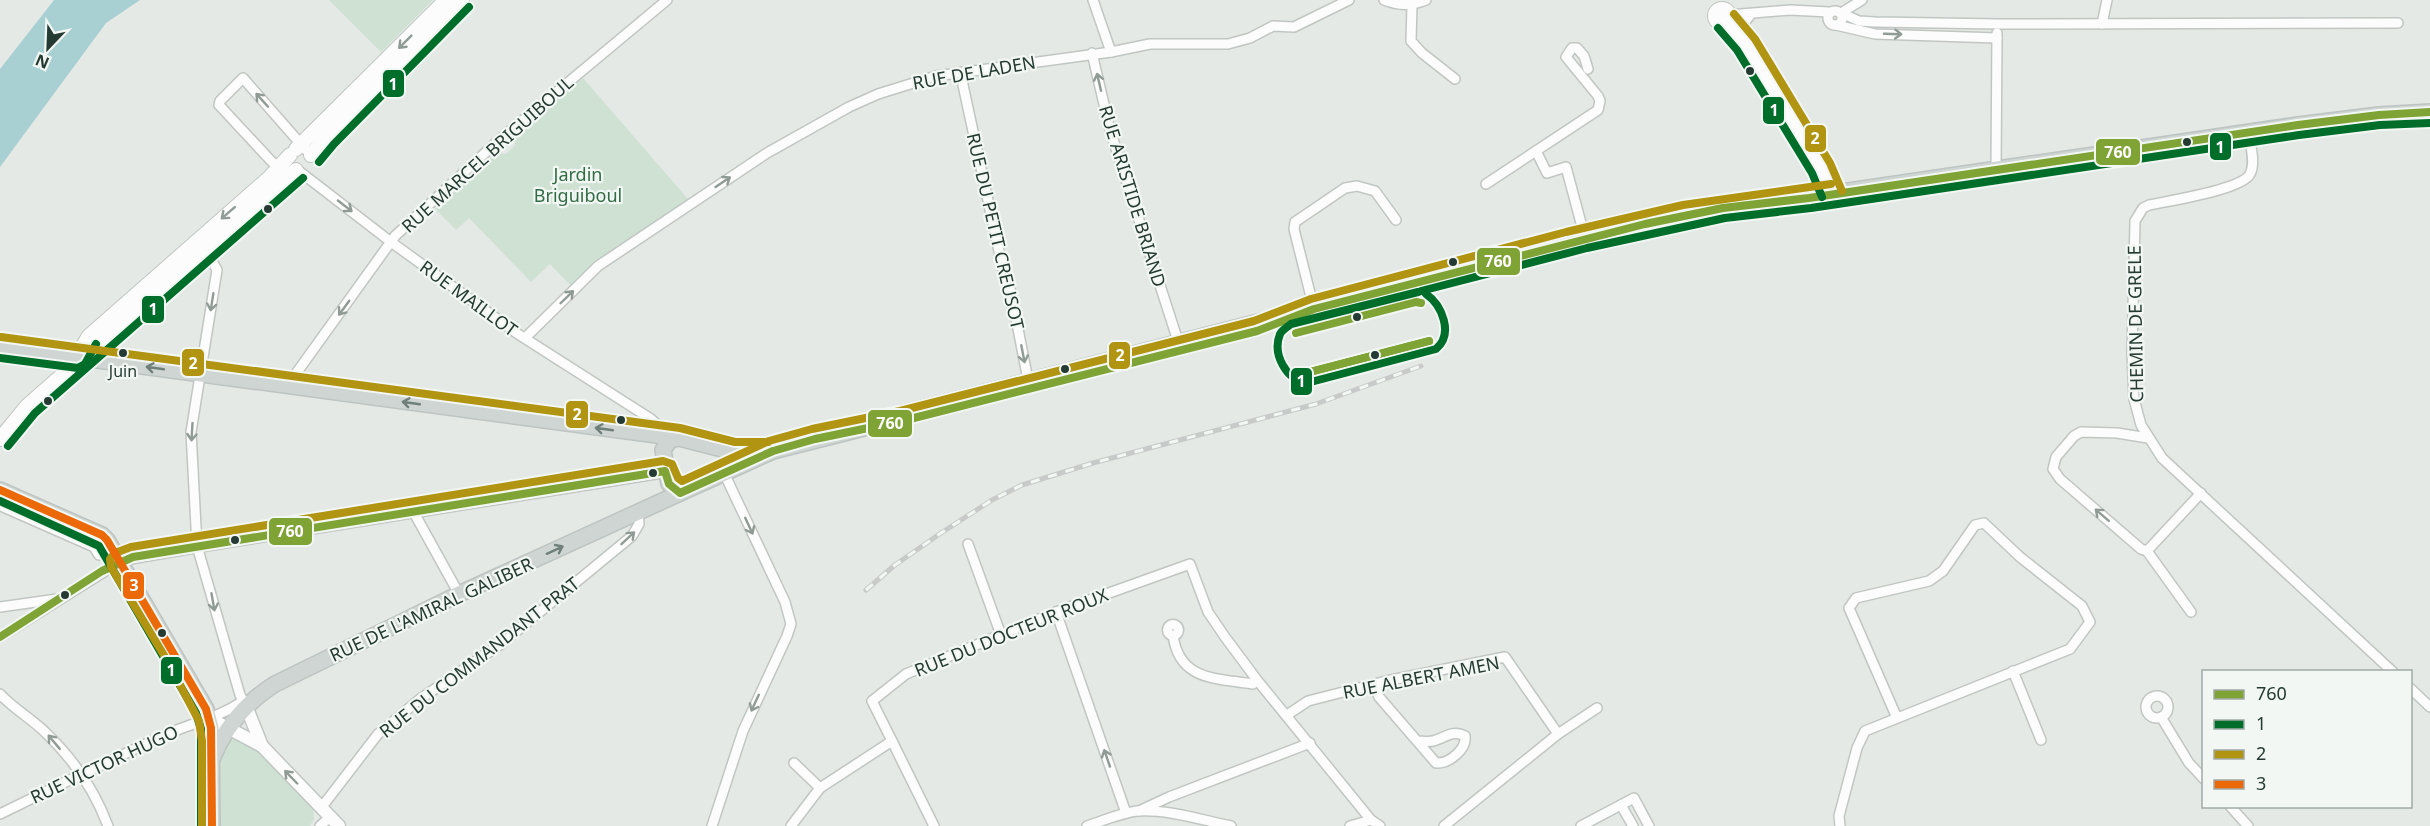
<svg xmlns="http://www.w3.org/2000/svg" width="2430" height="826" viewBox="0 0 2430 826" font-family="'Noto Sans',sans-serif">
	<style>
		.green { fill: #cfe1d3 }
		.water { fill: #a8d0d2 }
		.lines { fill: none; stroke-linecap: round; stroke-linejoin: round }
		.minor-casing { stroke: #c1c6c3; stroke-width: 12 }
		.tertiary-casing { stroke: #c1c6c3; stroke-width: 15 }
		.secondary-casing { stroke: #c0c6c3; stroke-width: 16 }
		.primary-casing { stroke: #bdc4c2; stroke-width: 18 }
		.minor { stroke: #fbfcfb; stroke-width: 9 }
		.tertiary { stroke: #fbfcfb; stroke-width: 12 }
		.secondary { stroke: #fbfcfb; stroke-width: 14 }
		.primary { stroke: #ced5d2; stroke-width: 15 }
		.rail-casing { stroke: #c7cac9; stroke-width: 5 }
		.rail { stroke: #f2f7f4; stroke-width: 3; stroke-dasharray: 9; stroke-linecap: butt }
		.bus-1-casing { stroke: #f2f7f4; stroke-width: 12 }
		.bus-2-casing { stroke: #f2f7f4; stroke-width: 12 }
		.bus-3-casing { stroke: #f2f7f4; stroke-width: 12 }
		.bus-4-casing { stroke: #f2f7f4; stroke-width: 12 }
		.bus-1 { stroke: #7fa335; stroke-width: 8 }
		.bus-2 { stroke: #006e2b; stroke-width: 8 }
		.bus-3 { stroke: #b19412; stroke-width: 8 }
		.bus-4 { stroke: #eb6909; stroke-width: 8 }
		.oneway { stroke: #909b96 }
		.oneway2 { stroke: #70807a }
		.bus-dot { fill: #243a32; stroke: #f2f7f4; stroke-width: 2 }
		.labels { text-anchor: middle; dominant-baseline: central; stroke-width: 4.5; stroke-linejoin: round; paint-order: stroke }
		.bus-label { font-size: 16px; fill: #243a32; stroke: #f2f7f4 }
		.street-label { font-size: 18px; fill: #243a32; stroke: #f2f7f4 }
		.park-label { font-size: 18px; fill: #326c45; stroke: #f2f7f4 }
		.line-badge { stroke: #f2f7f4; stroke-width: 2 }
		.badge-label { font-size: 16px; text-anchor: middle; font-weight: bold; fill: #fff }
	</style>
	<rect width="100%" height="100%" fill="#e4e9e6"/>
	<g class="green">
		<path d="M329 0H433L381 52Z"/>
		<path d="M583 78 688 199 600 260 597 259 591 265V268L571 286 550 264 531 282 469 218 456 230 435 209 497 153 506 154 515 145 514 138Z"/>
		<path d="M236 738 255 747 313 807 314 819 310 826H220L219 752 224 744Z"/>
	</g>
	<path class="water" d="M54 0H140L106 23 0 167V69Z"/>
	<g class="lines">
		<g class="minor-casing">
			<g id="minor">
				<path d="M1093 0 1111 52"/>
				<path d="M1384 0C1399 6 1411 6 1426 0"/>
				<path d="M1412 5 1411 41 1422 53 1455 79"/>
				<circle cx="1835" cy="18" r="7"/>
				<path d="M1841 13 1859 21 1875 22 1998 24 2398 23"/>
				<path d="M1841 13 1862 0"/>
				<path d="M1729 15 1790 10 1829 12"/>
				<path d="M2102 24 2107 0"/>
				<path d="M1836 25 1875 34 1997 38"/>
				<path d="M1740 35 1744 23 1751 14"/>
				<path d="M1092 53 1110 130 1177 338"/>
				<path d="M963 72V85L1005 279 1010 288 1028 380 1032 384"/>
				<path d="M2249 133C2250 145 2256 163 2250 174 2242 190 2167 201 2149 205L2143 208 2135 221 2132 354 2134 399 2141 425 2162 458 2393 672"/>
				<path d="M1536 151 1547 173 1566 167 1585 238"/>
				<path d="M285 166 273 163 219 105 220 101 243 78 306 150"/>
				<path d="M1996 169 1997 33"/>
				<path d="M299 171 391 242 518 334 651 419 660 427 662 437"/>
				<path d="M1486 184 1598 110 1600 101 1598 96 1566 57 1572 48H1577L1584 56 1588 69"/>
				<path d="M198 257 211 259 217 270 191 432 197 546 240 695 246 706"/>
				<path d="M1314 309 1294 229 1295 222 1345 188 1357 186 1375 191 1396 220"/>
				<path d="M525 338 598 266 767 153 849 107 878 94 936 76 1111 52 1150 44H1228L1250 38 1273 26 1294 27 1349 0"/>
				<path d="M287 386 395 236 499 140 667 0"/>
				<path d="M2148 438 2117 433 2081 432 2074 436 2056 457 2053 469 2060 479 2141 549 2147 551 2191 612"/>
				<path d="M3 507 94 547 99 555"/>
				<path d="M413 511 459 594"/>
				<path d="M968 544 1001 635"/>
				<path d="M2147 551 2201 493"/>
				<path d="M0 607 57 599"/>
				<path d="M1056 612 1126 813"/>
				<circle cx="1173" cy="630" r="5.5"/>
				<path d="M1173 635C1179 681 1216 678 1253 684L1257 680"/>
				<path d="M0 637 120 562"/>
				<path d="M2013 671 2041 740"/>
				<path d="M1375 685 1379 697 1436 763C1449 764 1467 749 1465 736 1453 729 1445 738 1433 741 1428 742 1422 741 1418 741"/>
				<path d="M2410 688 2430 707"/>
				<path d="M0 694C14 709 32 719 46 733 73 759 95 791 108 826"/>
				<circle cx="2157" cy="707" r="11"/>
				<path d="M1287 715 1308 701 1386 681 1505 657 1558 734"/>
				<path d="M2161 717 2189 763 2204 779"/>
				<path d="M892 741 934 826"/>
				<path d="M794 763 820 788"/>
				<path d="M1621 805 1633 826"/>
				<path d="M2230 806 2248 826"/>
				<path d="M321 808 378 734 420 699 501 644 632 536 639 524 638 512"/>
				<path d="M1139 811 1169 797 1310 743"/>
				<path d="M0 814C55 787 111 760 167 734 193 723 220 717 243 701"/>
				<path d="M320 826 330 817"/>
				<path d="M712 826 743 731 787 636 791 624 785 602 724 473"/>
				<path d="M791 826 820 788 892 741 872 701 906 674 1056 612 1190 564 1208 612 1225 637 1257 680 1371 820 1380 826"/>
				<path d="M1087 826C1103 821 1120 813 1137 811 1168 809 1201 820 1231 826"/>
				<path d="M1350 826 1371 820"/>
				<path d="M1444 826 1558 734 1597 708"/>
				<path d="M1581 826 1634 798 1649 826"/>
				<path d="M1840 826 1839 816 1857 748 1865 731 2070 649 2090 622 2082 606 2020 557 1984 523 1975 525 1943 571 1929 581 1856 598 1849 608 1897 718"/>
			</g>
		</g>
		<g class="tertiary-casing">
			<g id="tertiary">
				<path d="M120 562 133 557 197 546 665 471"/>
				<path d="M246 706 262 746"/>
				<path d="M209 718 262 746 339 826"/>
			</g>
		</g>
		<g class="secondary-casing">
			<g id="secondary">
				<circle cx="1722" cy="16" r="7"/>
				<path d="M1726 21 1746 44 1755 62 1821 168 1829 183 1832 194"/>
				<path d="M296 149 446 0"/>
				<path d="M311 155 326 137 462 0"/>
				<path d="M75 359 89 336 269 178 290 155"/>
				<path d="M0 439 27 406 296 170"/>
			</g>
		</g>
		<g class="primary-casing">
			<g id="primary">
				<path d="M0 347 679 438"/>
				<path d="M857 429 901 414 1569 242 1684 215 2298 125 2379 115 2430 112"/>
				<path d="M773 451 734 452 679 438 670 440 663 450 669 484 680 493 773 451 868 427"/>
				<path d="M0 490 102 535 107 540 206 709 211 728 212 826"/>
				<path d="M212 759C225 727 245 703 275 684L459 594 680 493"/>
			</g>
		</g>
		<use href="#minor" class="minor"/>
		<use href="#tertiary" class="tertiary"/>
		<use href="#secondary" class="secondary"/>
		<use href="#primary" class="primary"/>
		<g class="rail-casing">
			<path id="rail" d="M866 590 895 565 941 533 992 500 1022 485 1093 463 1316 404 1421 366"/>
		</g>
		<use href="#rail" class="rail"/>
		<g class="bus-1-casing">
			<g id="bus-1">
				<path d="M1296 333 1416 302 1421 303"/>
				<path d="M1306 373 1429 341"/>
				<path d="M1306 373 1429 341"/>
				<path d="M0 637 102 571 133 557 665 471 669 484 680 493 773 451 815 439 902 421 1257 331 1314 309 1645 224 1723 208 1809 198 2298 125 2379 115 2430 112"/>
			</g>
		</g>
		<g class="bus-2-casing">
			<g id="bus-2">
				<path d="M1718 28 1737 50 1812 173 1822 197"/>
				<path d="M319 162 334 144 469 7"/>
				<path d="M1421 291 1587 248 1725 218 1811 208 2299 135 2380 125 2430 123"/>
				<path d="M1418 292 1291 324C1287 327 1282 330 1280 334 1272 354 1286 380 1307 383L1436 349C1454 334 1442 305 1426 294"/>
				<path d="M0 358 78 368 85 364 96 344"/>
				<path d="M8 446 35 413 303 178"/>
				<path d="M0 501 99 546 196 713 201 729V826"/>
			</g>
		</g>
		<g class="bus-3-casing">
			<g id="bus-3">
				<path d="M1734 14 1755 39 1830 163 1842 191"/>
				<path d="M1 337 680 428 735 442H768"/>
				<path d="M202 826V741L199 721 168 662 111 567 110 559 115 553 131 547 663 461 672 464 678 478 682 481 769 441 812 429 900 411 1254 321 1311 299 1566 232 1683 205 1831 184"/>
			</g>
		</g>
		<g class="bus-4-casing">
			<path id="bus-4" d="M0 490 102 535 107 540 206 709 211 728 212 826"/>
		</g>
		<use href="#bus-1" class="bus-1"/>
		<use href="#bus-2" class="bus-2"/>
		<use href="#bus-3" class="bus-3"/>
		<use href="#bus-4" class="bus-4"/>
	</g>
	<defs><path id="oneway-shaft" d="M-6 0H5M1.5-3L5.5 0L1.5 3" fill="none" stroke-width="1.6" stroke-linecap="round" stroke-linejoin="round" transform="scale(1.5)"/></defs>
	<g class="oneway">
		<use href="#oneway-shaft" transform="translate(1893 34) rotate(2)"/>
		<use href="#oneway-shaft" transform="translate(405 42) rotate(135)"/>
		<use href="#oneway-shaft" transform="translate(1099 82) rotate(-103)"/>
		<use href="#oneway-shaft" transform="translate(262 100) rotate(-132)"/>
		<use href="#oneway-shaft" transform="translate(723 182) rotate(-34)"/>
		<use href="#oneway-shaft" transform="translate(345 206) rotate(38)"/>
		<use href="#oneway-shaft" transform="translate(228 213) rotate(139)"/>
		<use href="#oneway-shaft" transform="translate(567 297) rotate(-44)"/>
		<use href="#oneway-shaft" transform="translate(212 302) rotate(99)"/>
		<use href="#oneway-shaft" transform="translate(344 308) rotate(126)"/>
		<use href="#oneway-shaft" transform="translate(1023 354) rotate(79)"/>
		<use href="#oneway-shaft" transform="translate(192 432) rotate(93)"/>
		<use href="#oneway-shaft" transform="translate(2102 515) rotate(-139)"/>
		<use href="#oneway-shaft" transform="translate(749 526) rotate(65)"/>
		<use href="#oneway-shaft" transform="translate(628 538) rotate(-43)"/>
		<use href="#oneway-shaft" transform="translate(213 602) rotate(80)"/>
		<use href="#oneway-shaft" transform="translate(755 703) rotate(115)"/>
		<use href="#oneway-shaft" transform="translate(54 742) rotate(-130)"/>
		<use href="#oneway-shaft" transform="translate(1107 758) rotate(-109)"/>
		<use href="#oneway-shaft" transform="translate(291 777) rotate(-134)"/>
	</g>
	<g class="oneway2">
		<use href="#oneway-shaft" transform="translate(155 368) rotate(-172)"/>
		<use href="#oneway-shaft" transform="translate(411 403) rotate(-172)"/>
		<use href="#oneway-shaft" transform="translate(604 429) rotate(-172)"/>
		<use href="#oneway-shaft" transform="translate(555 550) rotate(-25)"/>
	</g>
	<g class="bus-dot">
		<circle cx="1750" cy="71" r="5"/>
		<circle cx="2187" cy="142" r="5"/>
		<circle cx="268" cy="209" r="5"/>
		<circle cx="1453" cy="262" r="5"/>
		<circle cx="1357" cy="317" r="5"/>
		<circle cx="123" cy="353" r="5"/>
		<circle cx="1375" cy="355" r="5"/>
		<circle cx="1065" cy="369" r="5"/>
		<circle cx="48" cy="401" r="5"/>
		<circle cx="621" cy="420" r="5"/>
		<circle cx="653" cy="473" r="5"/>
		<circle cx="235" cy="540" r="5"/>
		<circle cx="65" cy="595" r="5"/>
		<circle cx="162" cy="633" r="5"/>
	</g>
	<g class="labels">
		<g class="bus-label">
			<text x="123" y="371">Juin</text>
		</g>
		<g class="street-label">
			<text transform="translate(974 72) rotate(-10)">RUE DE LADEN</text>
			<text transform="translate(487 154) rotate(-42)">RUE MARCEL BRIGUIBOUL</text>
			<text transform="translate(1133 196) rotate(73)">RUE ARISTIDE BRIAND</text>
			<text transform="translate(996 231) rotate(77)">RUE DU PETIT CREUSOT</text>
			<text transform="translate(469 298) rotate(36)">RUE MAILLOT</text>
			<text transform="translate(2135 324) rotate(-91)">CHEMIN DE GRELE</text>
			<text transform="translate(431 609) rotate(-25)">RUE DE L'AMIRAL GALIBER</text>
			<text transform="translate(1011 632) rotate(-22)">RUE DU DOCTEUR ROUX</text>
			<text transform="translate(479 657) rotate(-38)">RUE DU COMMANDANT PRAT</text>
			<text transform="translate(1421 677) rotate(-11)">RUE ALBERT AMEN</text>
			<text transform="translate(104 764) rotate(-25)">RUE VICTOR HUGO</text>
		</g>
		<g class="park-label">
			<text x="578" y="174">Jardin<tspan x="578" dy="21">Briguiboul</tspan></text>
		</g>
	</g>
	<g class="line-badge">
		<rect x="382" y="69" width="23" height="29" rx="6" fill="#006e2b"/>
		<rect x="1762" y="96" width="23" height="29" rx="6" fill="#006e2b"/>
		<rect x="1804" y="124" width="23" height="29" rx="6" fill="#b19412"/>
		<rect x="2209" y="132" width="23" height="29" rx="6" fill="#006e2b"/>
		<rect x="2095" y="138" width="46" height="28" rx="6" fill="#7fa335"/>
		<rect x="1476" y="247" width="45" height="29" rx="6" fill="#7fa335"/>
		<rect x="141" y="295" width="24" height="29" rx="6" fill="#006e2b"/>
		<rect x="1108" y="341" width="23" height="29" rx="6" fill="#b19412"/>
		<rect x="181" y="348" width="24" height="29" rx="6" fill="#b19412"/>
		<rect x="1290" y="367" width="23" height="29" rx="6" fill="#006e2b"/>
		<rect x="565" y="400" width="24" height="29" rx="6" fill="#b19412"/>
		<rect x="867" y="409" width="46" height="29" rx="6" fill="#7fa335"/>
		<rect x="268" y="517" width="45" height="29" rx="6" fill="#7fa335"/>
		<rect x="122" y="571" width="23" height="29" rx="6" fill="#eb6909"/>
		<rect x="160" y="656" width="23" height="29" rx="6" fill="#006e2b"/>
	</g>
	<g class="badge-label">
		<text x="393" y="90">1</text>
		<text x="1774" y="116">1</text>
		<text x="1815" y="144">2</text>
		<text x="2220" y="153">1</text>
		<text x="2118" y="158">760</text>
		<text x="1498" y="267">760</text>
		<text x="153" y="315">1</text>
		<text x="1120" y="361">2</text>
		<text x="193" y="369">2</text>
		<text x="1301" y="387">1</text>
		<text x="577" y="420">2</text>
		<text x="890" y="429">760</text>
		<text x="290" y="537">760</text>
		<text x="134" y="591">3</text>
		<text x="171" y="676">1</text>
	</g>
	<rect x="2202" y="670" width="210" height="138" fill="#f2f7f4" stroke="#a0aba6" stroke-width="1.5"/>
	<rect x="2214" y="690" width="30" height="9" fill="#7fa335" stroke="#a0aba6" stroke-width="1.5"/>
	<text x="2256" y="700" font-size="18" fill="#243a32">760</text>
	<rect x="2214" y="720" width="30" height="9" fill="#006e2b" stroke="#a0aba6" stroke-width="1.5"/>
	<text x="2256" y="730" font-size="18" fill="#243a32">1</text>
	<rect x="2214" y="750" width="30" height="9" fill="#b19412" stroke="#a0aba6" stroke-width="1.5"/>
	<text x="2256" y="760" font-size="18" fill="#243a32">2</text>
	<rect x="2214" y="780" width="30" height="9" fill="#eb6909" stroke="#a0aba6" stroke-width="1.5"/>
	<text x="2256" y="790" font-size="18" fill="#243a32">3</text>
	<g transform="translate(48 48) rotate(203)" stroke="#f2f7f4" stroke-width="4.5" paint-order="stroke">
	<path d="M0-4.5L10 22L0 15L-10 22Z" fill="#243a32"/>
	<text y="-9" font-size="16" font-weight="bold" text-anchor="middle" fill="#243a32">N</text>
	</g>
</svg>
